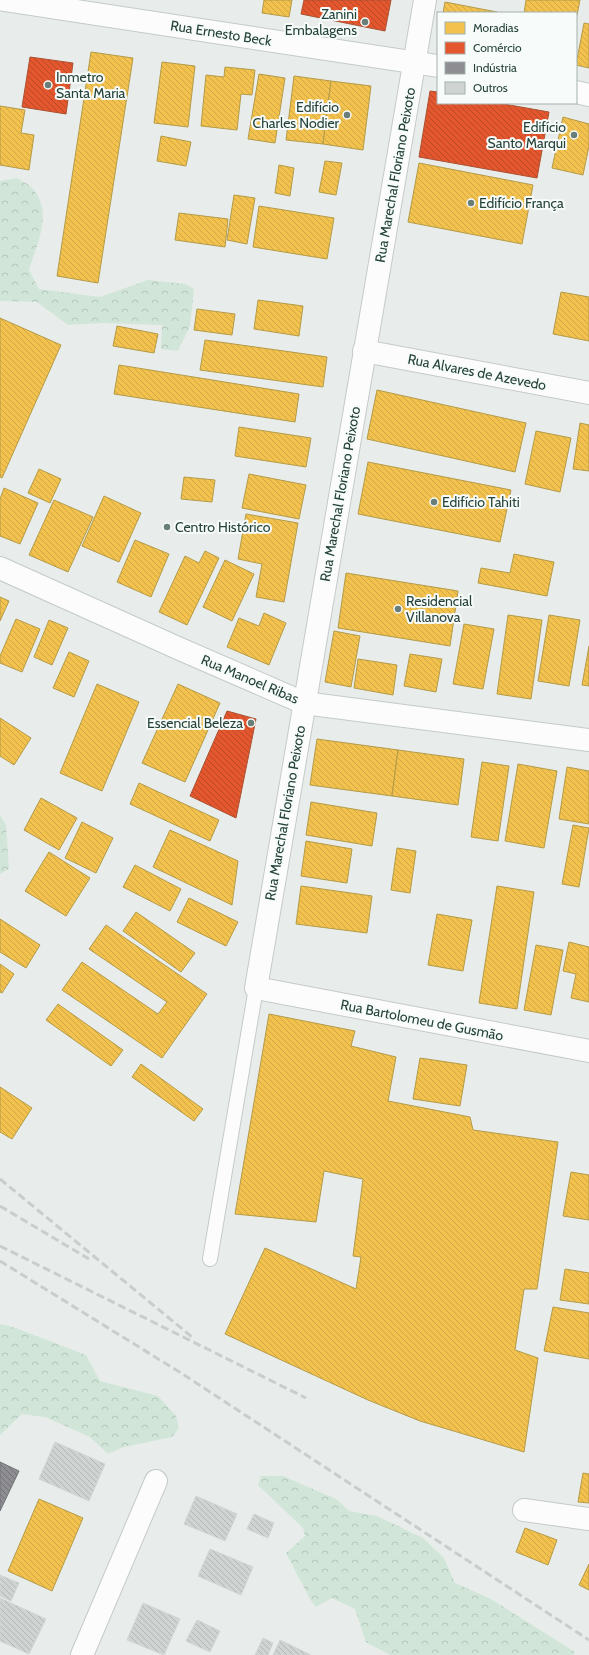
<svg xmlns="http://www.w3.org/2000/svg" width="589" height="1655" viewBox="0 0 589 1655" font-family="Cabin,sans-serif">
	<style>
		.forest { fill: url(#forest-crowns) }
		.homes { fill: url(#homes-back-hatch); stroke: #b49b48 }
		.shops { fill: url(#shops-back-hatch); stroke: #aa5132 }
		.industry { fill: url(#industry-back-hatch); stroke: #6e7678 }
		.building { fill: url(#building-back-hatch); stroke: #d1d6d4 }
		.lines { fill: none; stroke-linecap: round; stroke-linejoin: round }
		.lane-casing { stroke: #c5cac8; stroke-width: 16 }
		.street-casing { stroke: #c5cac8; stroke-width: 24 }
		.secondary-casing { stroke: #c3cbc8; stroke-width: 24 }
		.lane { stroke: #fcfcfc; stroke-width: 14 }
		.street { stroke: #fcfcfc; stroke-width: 22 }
		.secondary { stroke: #fcfcfc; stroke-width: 22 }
		.rail { stroke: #c9cdcc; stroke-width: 3; stroke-dasharray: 8 4; stroke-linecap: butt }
		.poi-dot { fill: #697e78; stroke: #f7fbf9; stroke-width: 1.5 }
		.labels { text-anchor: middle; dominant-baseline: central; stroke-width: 4; stroke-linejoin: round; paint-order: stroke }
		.poi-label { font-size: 14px; fill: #24423a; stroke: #f7fbf9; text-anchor: start }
		.street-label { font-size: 14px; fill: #24423a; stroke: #f7fbf9 }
	</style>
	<defs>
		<pattern id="forest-crowns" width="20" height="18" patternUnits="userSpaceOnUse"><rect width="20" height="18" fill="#d1e6d8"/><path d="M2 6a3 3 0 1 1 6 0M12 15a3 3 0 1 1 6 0" fill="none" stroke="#b3c6ba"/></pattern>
		<pattern id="homes-back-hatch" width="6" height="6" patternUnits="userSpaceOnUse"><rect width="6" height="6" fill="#f2c14e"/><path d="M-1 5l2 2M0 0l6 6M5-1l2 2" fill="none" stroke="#cfa745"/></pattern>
		<pattern id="shops-back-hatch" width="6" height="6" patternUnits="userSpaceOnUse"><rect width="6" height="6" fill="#e4572e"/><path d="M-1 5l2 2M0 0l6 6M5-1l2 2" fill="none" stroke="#b94a28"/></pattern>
		<pattern id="industry-back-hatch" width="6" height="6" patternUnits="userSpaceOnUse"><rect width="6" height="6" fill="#8d8d92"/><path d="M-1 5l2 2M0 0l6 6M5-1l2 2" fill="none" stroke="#737578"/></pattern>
		<pattern id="building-back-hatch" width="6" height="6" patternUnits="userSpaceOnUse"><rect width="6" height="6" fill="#cfd4d2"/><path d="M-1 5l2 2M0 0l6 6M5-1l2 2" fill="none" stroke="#b2b7b5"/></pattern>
	</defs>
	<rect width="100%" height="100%" fill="#e8edeb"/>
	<g class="forest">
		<path d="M17 178C21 181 27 183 30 186 55 210 37 243 29 270L39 289 100 297 148 280 186 284 194 289 190 326 178 351 161 349 162 325 103 323 68 325 37 302 0 301V181Z"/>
		<path d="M0 815 6 825 9 869 0 874Z"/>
		<path d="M0 1324 13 1327 86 1355 100 1381 158 1396 176 1416 179 1428 172 1437 124 1447 108 1454 90 1437 45 1417 22 1414 0 1435Z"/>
		<path d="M261 1476H283L336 1499 349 1511 377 1516 423 1538 444 1558 455 1583 491 1599 575 1652 574 1655H390L366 1642 355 1609 332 1598 316 1607 311 1601 286 1553 305 1536 303 1528 258 1485Z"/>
	</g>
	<g class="homes">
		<path d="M264 0H292L289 17 262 13Z"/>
		<path d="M526 0H580L576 20V13H524Z"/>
		<path d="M445 2 497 12 443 13Z"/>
		<path d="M584 23 589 24V68L576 65Z"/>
		<path d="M91 52 133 58 98 283 57 276Z"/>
		<path d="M162 62 195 66 188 127 154 123Z"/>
		<path d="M225 67 255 70 252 95 241 94 237 130 201 126 206 75 224 77Z"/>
		<path d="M259 74 285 78 275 143 248 139Z"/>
		<path d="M294 76 331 81 323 144 286 140Z"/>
		<path d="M331 81 371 86 363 150 323 144Z"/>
		<path d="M0 106 25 110 21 133 34 135 29 170 0 165Z"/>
		<path d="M563 117 589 124V146L583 175 552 168Z"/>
		<path d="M161 136 191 142 186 166 157 161Z"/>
		<path d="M325 161 342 163 336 195 319 192Z"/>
		<path d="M419 163 533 185 522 244 408 222Z"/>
		<path d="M279 165 294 168 290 196 275 193Z"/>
		<path d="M234 195 255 198 247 244 227 240Z"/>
		<path d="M259 206 334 218 327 259 253 247Z"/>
		<path d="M179 213 228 219 225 247 175 240Z"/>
		<path d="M561 292 589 297V341L553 334Z"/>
		<path d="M258 300 303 306 299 336 254 329Z"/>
		<path d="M197 309 235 314 232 335 194 330Z"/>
		<path d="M0 318 61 345 2 478 0 477Z"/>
		<path d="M117 326 158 334 154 353 113 346Z"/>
		<path d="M205 340 327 357 323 387 200 370Z"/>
		<path d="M119 365 299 394 295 422 114 394Z"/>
		<path d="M377 390 526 423 515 472 367 439Z"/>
		<path d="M580 423 589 425V471L573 469Z"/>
		<path d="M239 427 311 438 306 467 235 456Z"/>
		<path d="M536 431 571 438 560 492 525 484Z"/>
		<path d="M368 462 511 490 500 542 358 514Z"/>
		<path d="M39 469 61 479 50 503 28 493Z"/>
		<path d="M249 474 306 485 299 519 242 508Z"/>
		<path d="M184 477 215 480 212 502 181 499Z"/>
		<path d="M4 488 38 503 20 544 0 536V499Z"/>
		<path d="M104 496 141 513 119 562 82 546Z"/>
		<path d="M54 500 93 517 68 572 29 555Z"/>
		<path d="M246 514 298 523 284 602 256 597 262 564 238 559Z"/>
		<path d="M135 540 169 554 151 597 117 582Z"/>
		<path d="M205 551 219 558 187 625 159 612 185 556 199 563Z"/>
		<path d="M514 554 554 562 547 596 478 583 481 568 510 573Z"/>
		<path d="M225 560 254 574 232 621 203 607Z"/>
		<path d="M346 573 458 591 450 646 338 628Z"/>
		<path d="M0 597 9 601 0 621Z"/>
		<path d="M264 613 286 623 269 665 227 647 239 618 259 626Z"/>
		<path d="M508 615 542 620 531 699 497 694Z"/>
		<path d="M549 615 580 620 569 686 538 681Z"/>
		<path d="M16 619 40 629 22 672 0 663V656Z"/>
		<path d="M49 620 68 628 52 665 34 657Z"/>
		<path d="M464 624 494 629 483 689 453 684Z"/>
		<path d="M334 631 360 636 351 687 325 682Z"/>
		<path d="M589 646V686L582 685Z"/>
		<path d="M69 652 89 661 74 697 53 688Z"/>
		<path d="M410 654 442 659 436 692 404 686Z"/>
		<path d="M358 659 397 665 393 695 354 688Z"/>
		<path d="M97 684 139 702 102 791 60 773Z"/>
		<path d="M178 684 220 703 185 782 142 763Z"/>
		<path d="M0 718 31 738 14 765 0 756Z"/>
		<path d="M317 739 398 750 392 796 310 785Z"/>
		<path d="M398 750 464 759 458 805 392 796Z"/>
		<path d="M482 762 509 766 498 841 471 837Z"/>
		<path d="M518 764 557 771 544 848 505 841Z"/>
		<path d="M567 767 589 771V824L559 819Z"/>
		<path d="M139 783 219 820 210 841 130 804Z"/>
		<path d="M41 798 77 818 59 850 24 830Z"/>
		<path d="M311 802 377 813 372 846 306 835Z"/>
		<path d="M82 822 113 838 96 873 65 858Z"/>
		<path d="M573 825 589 828 579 887 562 884Z"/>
		<path d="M170 830 238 861 232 905 153 867Z"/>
		<path d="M306 841 352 849 347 883 301 876Z"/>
		<path d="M397 848 416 851 410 893 391 890Z"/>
		<path d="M49 852 90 878 66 916 25 891Z"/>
		<path d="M135 865 181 889 170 911 123 887Z"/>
		<path d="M301 886 372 896 367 933 296 924Z"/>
		<path d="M497 886 534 892 517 1009 479 1003Z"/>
		<path d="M189 898 238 922 226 946 177 922Z"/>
		<path d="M136 912 195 953 181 972 123 931Z"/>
		<path d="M437 914 472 920 463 971 428 965Z"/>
		<path d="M0 919 40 945 26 968 0 952Z"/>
		<path d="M106 925 207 994 162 1058 62 990 82 962 158 1014 167 1002 89 949Z"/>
		<path d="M569 942 589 947V1002L571 998 576 974 563 971Z"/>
		<path d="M536 945 563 950 551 1015 524 1010Z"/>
		<path d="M0 964 14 974 2 993 0 992Z"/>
		<path d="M58 1004 123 1050 111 1066 46 1020Z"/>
		<path d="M269 1014 355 1031 351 1046 396 1057 388 1101 470 1117 473 1130 558 1142 537 1289H524L515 1350 538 1358 524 1452 420 1421 368 1400 225 1334 265 1248 356 1289 361 1257 353 1256 363 1179 324 1171 316 1222 235 1214Z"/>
		<path d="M420 1058 467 1065 460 1106 413 1099Z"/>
		<path d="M141 1064 203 1109 194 1121 132 1077Z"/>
		<path d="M0 1087 32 1108 12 1139 0 1132Z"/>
		<path d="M571 1172 589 1175V1220L563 1216Z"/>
		<path d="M565 1269 589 1273V1304L560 1300Z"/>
		<path d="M553 1307 589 1313V1359L544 1351Z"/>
		<path d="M583 1473 589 1474V1503L578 1502Z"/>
		<path d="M39 1499 83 1518 52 1591 8 1571Z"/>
		<path d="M525 1528 557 1540 548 1565 516 1552Z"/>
		<path d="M589 1564V1590L579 1585Z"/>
	</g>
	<g class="shops">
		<path d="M304 0H391L385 31 301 14Z"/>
		<path d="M30 57 73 63 66 114 22 107Z"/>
		<path d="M430 91 438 92V103H498L549 112 537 178 419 157Z"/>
		<path d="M227 711 256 719 236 818 190 796Z"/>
	</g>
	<path class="industry" d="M0 1462 19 1471 0 1511Z"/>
	<g class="building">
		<path d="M55 1442 105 1464 89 1501 39 1479Z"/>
		<path d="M196 1496 237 1514 225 1541 184 1524Z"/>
		<path d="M254 1514 274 1523 268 1538 247 1529Z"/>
		<path d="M210 1549 253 1567 241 1595 198 1576Z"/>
		<path d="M0 1575 19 1583 11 1601 0 1596Z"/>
		<path d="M0 1598 46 1619 29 1654 0 1641Z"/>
		<path d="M143 1603 180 1619 164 1655 127 1640Z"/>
		<path d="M197 1620 220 1631 210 1652 186 1641Z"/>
		<path d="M263 1638 273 1643 268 1655H255Z"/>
		<path d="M280 1640 311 1655H273Z"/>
	</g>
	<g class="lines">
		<g class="lane-casing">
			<path id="lane" d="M210 1259 256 988"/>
		</g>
		<g class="street-casing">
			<g id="street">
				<path d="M425 0 256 988 589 1051"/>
				<path d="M364 351 589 393"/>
				<path d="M524 1510 589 1519"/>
				<path d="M82 1655 156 1481"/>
			</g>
		</g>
		<g class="secondary-casing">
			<g id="secondary">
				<path d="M4 0 438 66"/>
				<path d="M576 92 589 95"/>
				<path d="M0 568 180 649 304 703 589 740"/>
			</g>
		</g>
		<use href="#lane" class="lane"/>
		<use href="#street" class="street"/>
		<use href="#secondary" class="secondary"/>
		<g class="rail">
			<path d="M0 1179 192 1337"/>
			<path d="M0 1206 89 1259"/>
			<path d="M0 1246 306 1398"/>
			<path d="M0 1261 181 1373 589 1640"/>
		</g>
	</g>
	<g class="poi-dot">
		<circle cx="365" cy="22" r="4"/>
		<circle cx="48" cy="85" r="4"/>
		<circle cx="347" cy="115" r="4"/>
		<circle cx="574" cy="135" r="4"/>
		<circle cx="471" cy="203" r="4"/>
		<circle cx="434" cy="502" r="4"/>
		<circle cx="167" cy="527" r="4"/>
		<circle cx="398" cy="609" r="4"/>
		<circle cx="251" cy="723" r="4"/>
	</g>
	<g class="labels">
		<g class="poi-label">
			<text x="357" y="14" text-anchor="end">Zanini<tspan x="357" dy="16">Embalagens</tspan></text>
			<text x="56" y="77">Inmetro<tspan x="56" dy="16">Santa Maria</tspan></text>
			<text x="339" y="107" text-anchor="end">Edifício<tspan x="339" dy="16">Charles Nodier</tspan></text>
			<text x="566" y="127" text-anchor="end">Edifício<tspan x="566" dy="16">Santo Marqui</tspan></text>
			<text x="479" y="203">Edifício França</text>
			<text x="442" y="502">Edifício Tahiti</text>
			<text x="175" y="527">Centro Histórico</text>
			<text x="406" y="601">Residencial<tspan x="406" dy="16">Villanova</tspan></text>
			<text x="243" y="723" text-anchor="end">Essencial Beleza</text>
		</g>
		<g class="street-label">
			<text transform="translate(221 33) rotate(9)">Rua Ernesto Beck</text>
			<text transform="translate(395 175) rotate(-80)">Rua Marechal Floriano Peixoto</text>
			<text transform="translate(477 372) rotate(11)">Rua Alvares de Azevedo</text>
			<text transform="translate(340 494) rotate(-80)">Rua Marechal Floriano Peixoto</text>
			<text transform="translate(250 679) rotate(23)">Rua Manoel Ribas</text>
			<text transform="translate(285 813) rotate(-80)">Rua Marechal Floriano Peixoto</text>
			<text transform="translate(422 1020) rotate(11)">Rua Bartolomeu de Gusmão</text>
		</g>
	</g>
	<rect x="437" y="12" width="140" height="92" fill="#f7fbf9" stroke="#a3b1ad"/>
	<rect x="445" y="22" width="20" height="12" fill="#f2c14e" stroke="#a3b1ad"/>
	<text x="473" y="32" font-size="12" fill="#24423a">Moradias</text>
	<rect x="445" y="42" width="20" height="12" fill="#e4572e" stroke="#a3b1ad"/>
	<text x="473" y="52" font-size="12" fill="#24423a">Comércio</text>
	<rect x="445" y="62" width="20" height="12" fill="#8d8d92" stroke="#a3b1ad"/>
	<text x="473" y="72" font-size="12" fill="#24423a">Indústria</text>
	<rect x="445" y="82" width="20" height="12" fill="#cfd4d2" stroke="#a3b1ad"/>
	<text x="473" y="92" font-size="12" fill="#24423a">Outros</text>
</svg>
